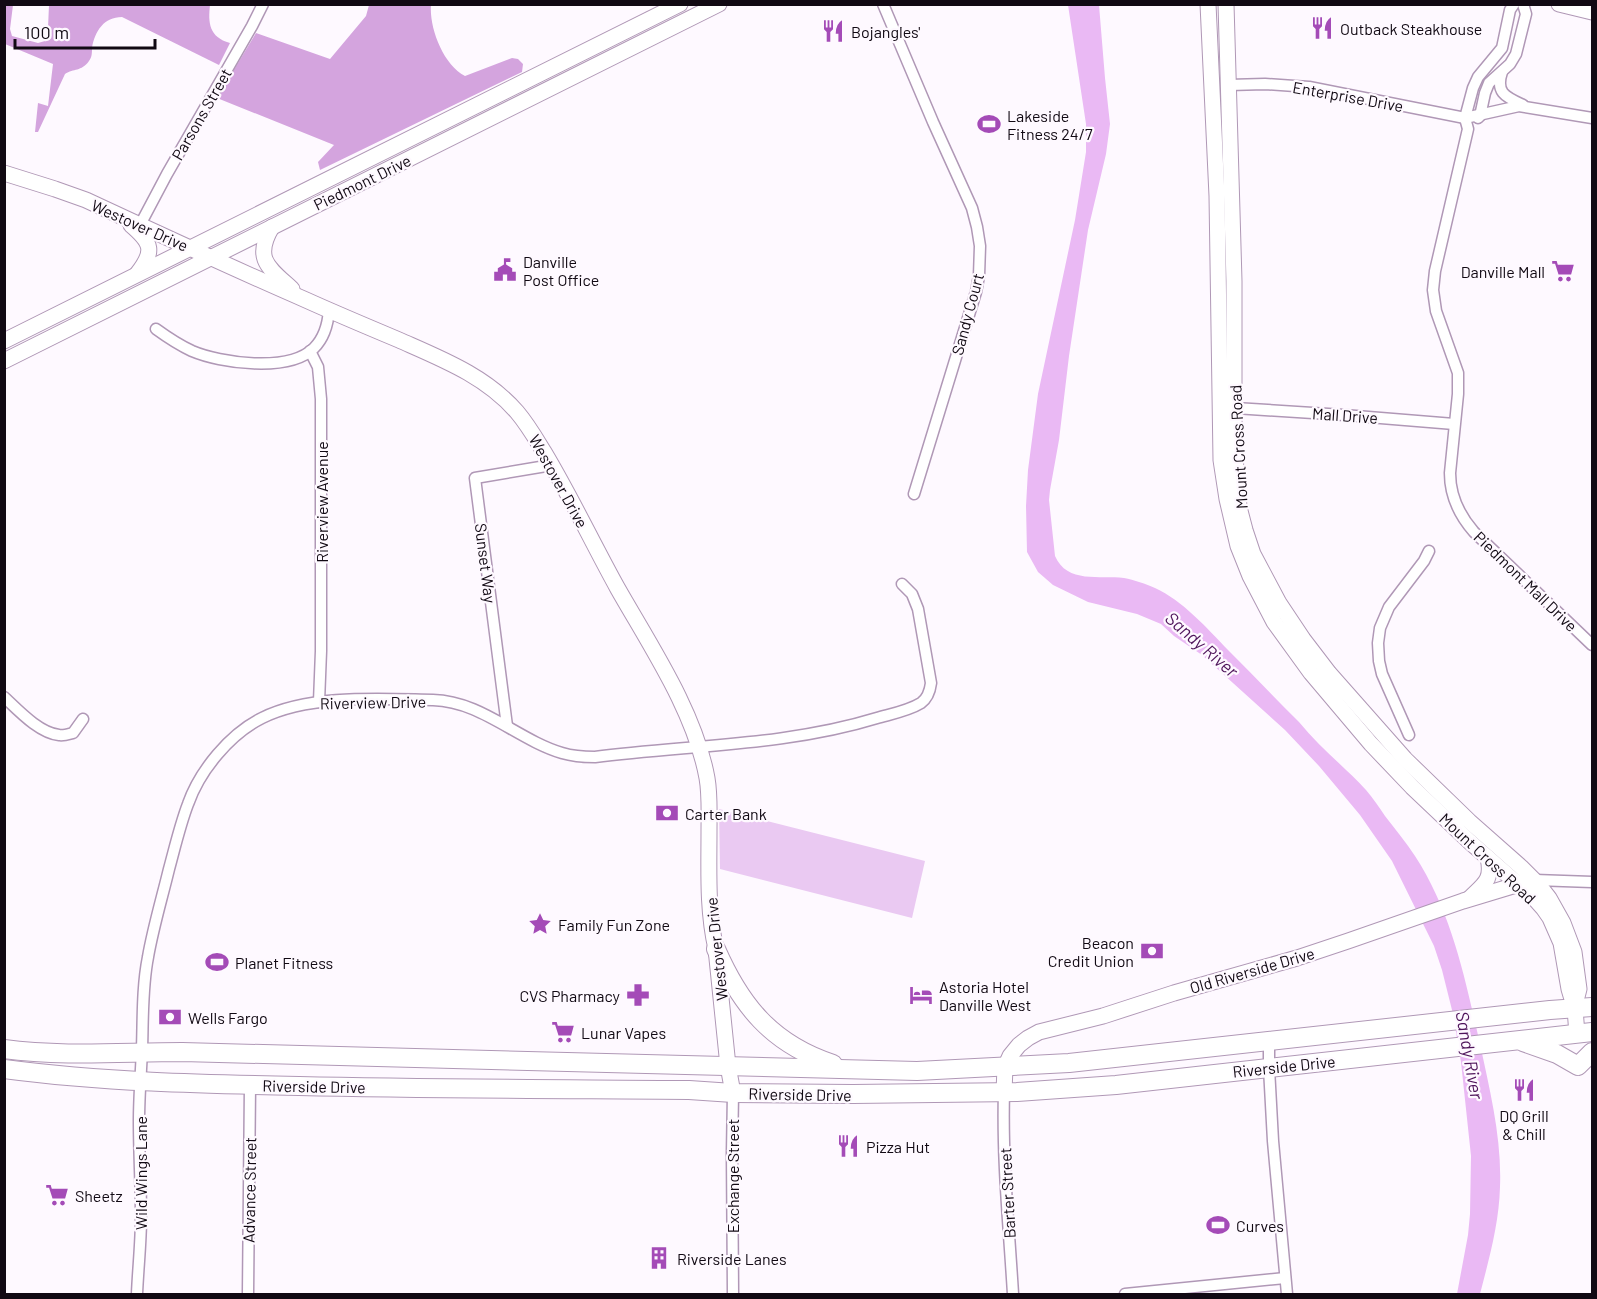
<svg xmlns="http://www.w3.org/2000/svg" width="1597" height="1299" viewBox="0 0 1597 1299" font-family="Barlow,sans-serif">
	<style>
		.green { fill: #eac9f2 }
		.forest { fill: #d4a4de }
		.water { fill: #eab9f4 }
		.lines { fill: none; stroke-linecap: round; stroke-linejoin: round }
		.street-casing { stroke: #b098b6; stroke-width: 13 }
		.secondary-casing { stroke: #b098b6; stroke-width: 17 }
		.primary-casing { stroke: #b098b6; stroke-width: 20 }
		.street { stroke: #fff; stroke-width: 10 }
		.secondary { stroke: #fff; stroke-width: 15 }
		.primary { stroke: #fff; stroke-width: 18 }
		.labels { text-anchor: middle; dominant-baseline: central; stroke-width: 4.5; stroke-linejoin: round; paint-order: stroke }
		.poi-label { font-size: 16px; fill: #110913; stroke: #fef9ff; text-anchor: start }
		.street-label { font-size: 16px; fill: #110913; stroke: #fef9ff }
		.water-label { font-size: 18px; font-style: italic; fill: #4f155b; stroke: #fef9ff }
	</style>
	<rect width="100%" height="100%" fill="#fef9ff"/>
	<path class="green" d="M719 809 925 861 912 918 720 869Z"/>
	<g class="forest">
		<path d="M4 5H13L10 29 12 36 38 43 45 41 48 28 49 5H210C208 23 209 37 230 43L219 65 122 17C104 17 95 31 92 48 92 53 92 57 89 61 81 72 74 68 65 74L38 132H35L38 103 48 106 53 64 5 44Z"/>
		<path d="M369 5H431C429 27 443 65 465 76L512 58 518 59 523 64 522 72 320 170 318 162 334 145 217 98 256 33 330 59 366 16Z"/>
	</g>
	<path class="water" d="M1068 5H1099L1105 78 1110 124 1106 154 1088 230 1069 356 1059 440 1050 490 1049 500 1055 556C1067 584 1100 575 1124 578 1134 580 1146 584 1155 588 1182 600 1208 629 1228 650 1252 674 1275 698 1299 722 1319 747 1345 767 1366 790 1373 798 1379 807 1385 816 1395 829 1406 842 1415 856 1452 913 1465 978 1480 1044 1490 1091 1502 1139 1500 1187 1499 1224 1489 1259 1480 1294H1457L1468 1235 1470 1214 1471 1156 1461 1062 1453 1014 1442 970 1434 946 1392 861 1360 815 1319 766 1285 730 1202 655 1174 636 1161 624 1137 614 1088 602 1053 585 1038 572 1027 552 1026 506 1028 470 1038 394 1075 220 1086 152V124Z"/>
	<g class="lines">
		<g class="street-casing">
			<g id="street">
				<path d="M883 4 933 122 972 208 977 227 980 246 979 276 976 292 914 494"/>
				<path d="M1502 72C1495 93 1506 97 1523 105"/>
				<path d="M1229 85 1265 84 1309 87 1465 118 1519 106 1592 118"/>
				<path d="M1465 118 1468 129 1435 271 1433 290 1436 311 1458 373V394L1450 473C1450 495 1460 516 1474 532L1592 645"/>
				<path d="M1465 118 1473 88 1478 77 1502 48 1510 10 1514 4"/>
				<path d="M1478 118 1480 116 1485 93 1489 83 1510 64 1516 54 1526 14 1523 4"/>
				<path d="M140 225 167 174 252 26 263 4"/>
				<path d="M156 329C167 337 179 345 192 351 220 363 289 373 314 348 324 338 328 324 329 310"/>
				<path d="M310 351 318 367 321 399V651L319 702"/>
				<path d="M1235 408 1344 415 1454 424"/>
				<path d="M4 697C18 710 39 733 59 735 63 736 69 734 73 733L83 719"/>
				<path d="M507 726 475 478 552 465"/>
				<path d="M1409 735 1382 674 1379 661 1378 643 1380 628 1389 607 1424 561 1429 551"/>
				<path d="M1535 880 1592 882"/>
				<path d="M1269 1040V1068L1273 1141 1287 1294"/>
				<path d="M1004 1092C1002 1160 1009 1227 1013 1294"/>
				<path d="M137 1294C138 1269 141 1243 141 1217 141 1185 139 1153 139 1121 139 1097 141 1073 142 1049 143 1019 142 987 148 957 153 928 162 898 169 869 175 847 180 825 188 804 200 770 230 734 262 718 310 694 381 699 433 700 481 701 518 740 562 753 572 756 584 757 595 757 689 745 786 746 877 718 891 714 908 711 921 703 928 698 930 691 931 683L918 609 912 594 902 584"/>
				<path d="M248 1294 250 1085"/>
				<path d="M733 1294 732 1153 733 1093"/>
				<path d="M1125 1294 1285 1278"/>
			</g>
		</g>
		<g class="secondary-casing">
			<g id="secondary">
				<path d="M1208 4 1217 196 1221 460 1227 499 1238 546 1250 576 1274 622 1311 673 1371 744 1412 787 1470 842 1535 899 1543 908 1550 918 1561 943 1569 989 1575 1009 1577 1034"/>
				<path d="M1226 4 1234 281V444L1239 507 1245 530 1253 554 1279 603 1303 639 1329 673 1405 759 1469 821 1521 867 1539 885 1549 898 1563 923 1574 952 1579 989 1577 997"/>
				<path d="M1559 4 1592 12"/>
				<path d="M4 173 55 189 86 200C159 234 232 268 306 300 337 314 368 327 399 340 442 359 486 376 517 412 528 425 536 439 544 452 571 497 593 544 618 589 651 647 695 712 707 778 710 795 709 813 709 831 709 870 707 910 716 949L728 1066 733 1093"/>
				<path d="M131 225C152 243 155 251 137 274"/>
				<path d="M272 227C253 259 269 268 292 289"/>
				<path d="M4 341 680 4"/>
				<path d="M4 361 719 4"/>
				<path d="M1470 898C1484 884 1493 880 1488 858"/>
				<path d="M1004 1092 1005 1067 1010 1056 1019 1045 1028 1038 1039 1032 1103 1016 1174 993 1297 958 1348 941 1463 901 1526 882"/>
			</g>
		</g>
		<g class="primary-casing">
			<g id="primary">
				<path d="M716 949C741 1006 772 1044 833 1064"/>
				<path d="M1523 1042 1557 1054 1578 1066 1592 1052"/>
				<path d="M4 1049C63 1057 123 1052 182 1052L917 1071 1069 1063 1550 1010 1592 1007"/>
				<path d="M4 1069C103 1082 200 1084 299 1086 429 1089 559 1089 689 1090L733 1093 853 1094 1017 1092 1116 1085 1592 1032"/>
			</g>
		</g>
		<use href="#street" class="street"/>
		<use href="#secondary" class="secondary"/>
		<use href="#primary" class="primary"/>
	</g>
	<defs>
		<g id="restaurant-bare" transform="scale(1.8)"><path d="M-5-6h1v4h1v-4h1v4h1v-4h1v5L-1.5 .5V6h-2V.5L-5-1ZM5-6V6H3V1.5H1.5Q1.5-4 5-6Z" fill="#a44bb7" stroke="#fef9ff" stroke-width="2.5" paint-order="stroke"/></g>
		<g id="stadium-bare" transform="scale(1.8)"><path d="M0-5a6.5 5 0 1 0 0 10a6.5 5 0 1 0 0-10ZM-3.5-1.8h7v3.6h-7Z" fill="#a44bb7" stroke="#fef9ff" stroke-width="2.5" paint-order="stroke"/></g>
		<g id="civic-bare" transform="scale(1.8)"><path d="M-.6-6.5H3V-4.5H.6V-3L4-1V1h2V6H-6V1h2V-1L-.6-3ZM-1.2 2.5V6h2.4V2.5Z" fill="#a44bb7" stroke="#fef9ff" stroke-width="2.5" paint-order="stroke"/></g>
		<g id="supermarket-bare" transform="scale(1.8)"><path d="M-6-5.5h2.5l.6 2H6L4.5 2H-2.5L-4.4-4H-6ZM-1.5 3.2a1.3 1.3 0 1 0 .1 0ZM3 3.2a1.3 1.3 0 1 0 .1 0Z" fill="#a44bb7" stroke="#fef9ff" stroke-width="2.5" paint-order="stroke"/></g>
		<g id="bank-bare" transform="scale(1.8)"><path d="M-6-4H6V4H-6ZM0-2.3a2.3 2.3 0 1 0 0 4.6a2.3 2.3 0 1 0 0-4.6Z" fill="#a44bb7" stroke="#fef9ff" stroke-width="2.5" paint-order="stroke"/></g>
		<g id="sight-bare" transform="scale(1.8)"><path d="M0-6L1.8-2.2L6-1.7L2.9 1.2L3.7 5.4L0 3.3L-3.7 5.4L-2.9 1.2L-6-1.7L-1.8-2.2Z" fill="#a44bb7" stroke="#fef9ff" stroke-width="2.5" paint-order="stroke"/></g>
		<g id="pharmacy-bare" transform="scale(1.8)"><path d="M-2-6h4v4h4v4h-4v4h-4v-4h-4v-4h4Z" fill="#a44bb7" stroke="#fef9ff" stroke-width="2.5" paint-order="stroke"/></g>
		<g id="hotel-bare" transform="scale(1.8)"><path d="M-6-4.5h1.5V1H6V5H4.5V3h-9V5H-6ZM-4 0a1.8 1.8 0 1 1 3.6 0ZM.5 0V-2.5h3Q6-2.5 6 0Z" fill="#a44bb7" stroke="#fef9ff" stroke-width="2.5" paint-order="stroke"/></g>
		<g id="building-bare" transform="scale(1.8)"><path d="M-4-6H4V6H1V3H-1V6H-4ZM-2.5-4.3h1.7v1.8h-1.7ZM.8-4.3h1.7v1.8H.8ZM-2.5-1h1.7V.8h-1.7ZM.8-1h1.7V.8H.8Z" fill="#a44bb7" stroke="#fef9ff" stroke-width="2.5" paint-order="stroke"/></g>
	</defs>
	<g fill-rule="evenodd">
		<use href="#restaurant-bare" x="1322" y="28"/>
		<use href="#restaurant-bare" x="833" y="31"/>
		<use href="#stadium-bare" x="989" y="124"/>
		<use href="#civic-bare" x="505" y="270"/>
		<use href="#supermarket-bare" x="1563" y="271"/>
		<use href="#bank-bare" x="667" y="813"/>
		<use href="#sight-bare" x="540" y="924"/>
		<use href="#bank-bare" x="1152" y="951"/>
		<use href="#stadium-bare" x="217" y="962"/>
		<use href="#pharmacy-bare" x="638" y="995"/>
		<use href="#hotel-bare" x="921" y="995"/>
		<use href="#bank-bare" x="170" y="1017"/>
		<use href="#supermarket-bare" x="563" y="1032"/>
		<use href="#restaurant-bare" x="1524" y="1090"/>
		<use href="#restaurant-bare" x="848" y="1146"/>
		<use href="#supermarket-bare" x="57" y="1195"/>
		<use href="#stadium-bare" x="1218" y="1225"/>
		<use href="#building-bare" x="659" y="1258"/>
	</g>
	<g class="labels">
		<g class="poi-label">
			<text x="1340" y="28">Outback Steakhouse</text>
			<text x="851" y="31">Bojangles'</text>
			<text x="1007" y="115">Lakeside<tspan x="1007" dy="18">Fitness 24/7</tspan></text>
			<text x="523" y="261">Danville<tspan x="523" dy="18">Post Office</tspan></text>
			<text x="1545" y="271" text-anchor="end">Danville Mall</text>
			<text x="685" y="813">Carter Bank</text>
			<text x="558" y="924">Family Fun Zone</text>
			<text x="1134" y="942" text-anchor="end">Beacon<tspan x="1134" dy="18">Credit Union</tspan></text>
			<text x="235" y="962">Planet Fitness</text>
			<text x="939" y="986">Astoria Hotel<tspan x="939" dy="18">Danville West</tspan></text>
			<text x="620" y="995" text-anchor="end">CVS Pharmacy</text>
			<text x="188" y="1017">Wells Fargo</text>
			<text x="581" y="1032">Lunar Vapes</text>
			<text x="1524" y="1115" text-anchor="middle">DQ Grill<tspan x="1524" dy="18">&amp; Chill</tspan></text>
			<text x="866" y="1146">Pizza Hut</text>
			<text x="75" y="1195">Sheetz</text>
			<text x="1236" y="1225">Curves</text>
			<text x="677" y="1258">Riverside Lanes</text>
		</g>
		<g class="street-label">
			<text transform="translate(1348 96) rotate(10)">Enterprise Drive</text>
			<text transform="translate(201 114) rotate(-60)">Parsons Street</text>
			<text transform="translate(362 182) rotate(-26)">Piedmont Drive</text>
			<text transform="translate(140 225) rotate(24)">Westover Drive</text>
			<text transform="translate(967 314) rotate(-75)">Sandy Court</text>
			<text transform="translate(1345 415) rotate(4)">Mall Drive</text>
			<text transform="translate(1238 447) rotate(-93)">Mount Cross Road</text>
			<text transform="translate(559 481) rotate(61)">Westover Drive</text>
			<text transform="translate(321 502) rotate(-90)">Riverview Avenue</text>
			<text transform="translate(486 563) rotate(83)">Sunset Way</text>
			<text transform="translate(1526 581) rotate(44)">Piedmont Mall Drive</text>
			<text transform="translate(373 702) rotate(-1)">Riverview Drive</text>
			<text transform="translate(1488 858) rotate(43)">Mount Cross Road</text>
			<text transform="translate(716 949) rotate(-96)">Westover Drive</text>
			<text transform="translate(1252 970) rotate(-16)">Old Riverside Drive</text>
			<text transform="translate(1284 1066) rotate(-6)">Riverside Drive</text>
			<text transform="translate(314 1086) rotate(1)">Riverside Drive</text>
			<text transform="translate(800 1094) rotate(1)">Riverside Drive</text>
			<text transform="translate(140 1173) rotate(-90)">Wild Wings Lane</text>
			<text transform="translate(732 1176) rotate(-90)">Exchange Street</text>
			<text transform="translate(249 1190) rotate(-89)">Advance Street</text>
			<text transform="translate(1007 1193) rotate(-93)">Barter Street</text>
		</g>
		<g class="water-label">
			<text transform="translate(1202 644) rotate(41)">Sandy River</text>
			<text transform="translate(1470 1055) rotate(80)">Sandy River</text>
		</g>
	</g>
	<rect width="1597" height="1299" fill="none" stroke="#110913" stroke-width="12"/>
	<path d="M15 39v9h140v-9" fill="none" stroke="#110913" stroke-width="3"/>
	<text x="24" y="39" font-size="18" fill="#110913" stroke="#fef9ff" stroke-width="4.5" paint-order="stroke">100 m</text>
</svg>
